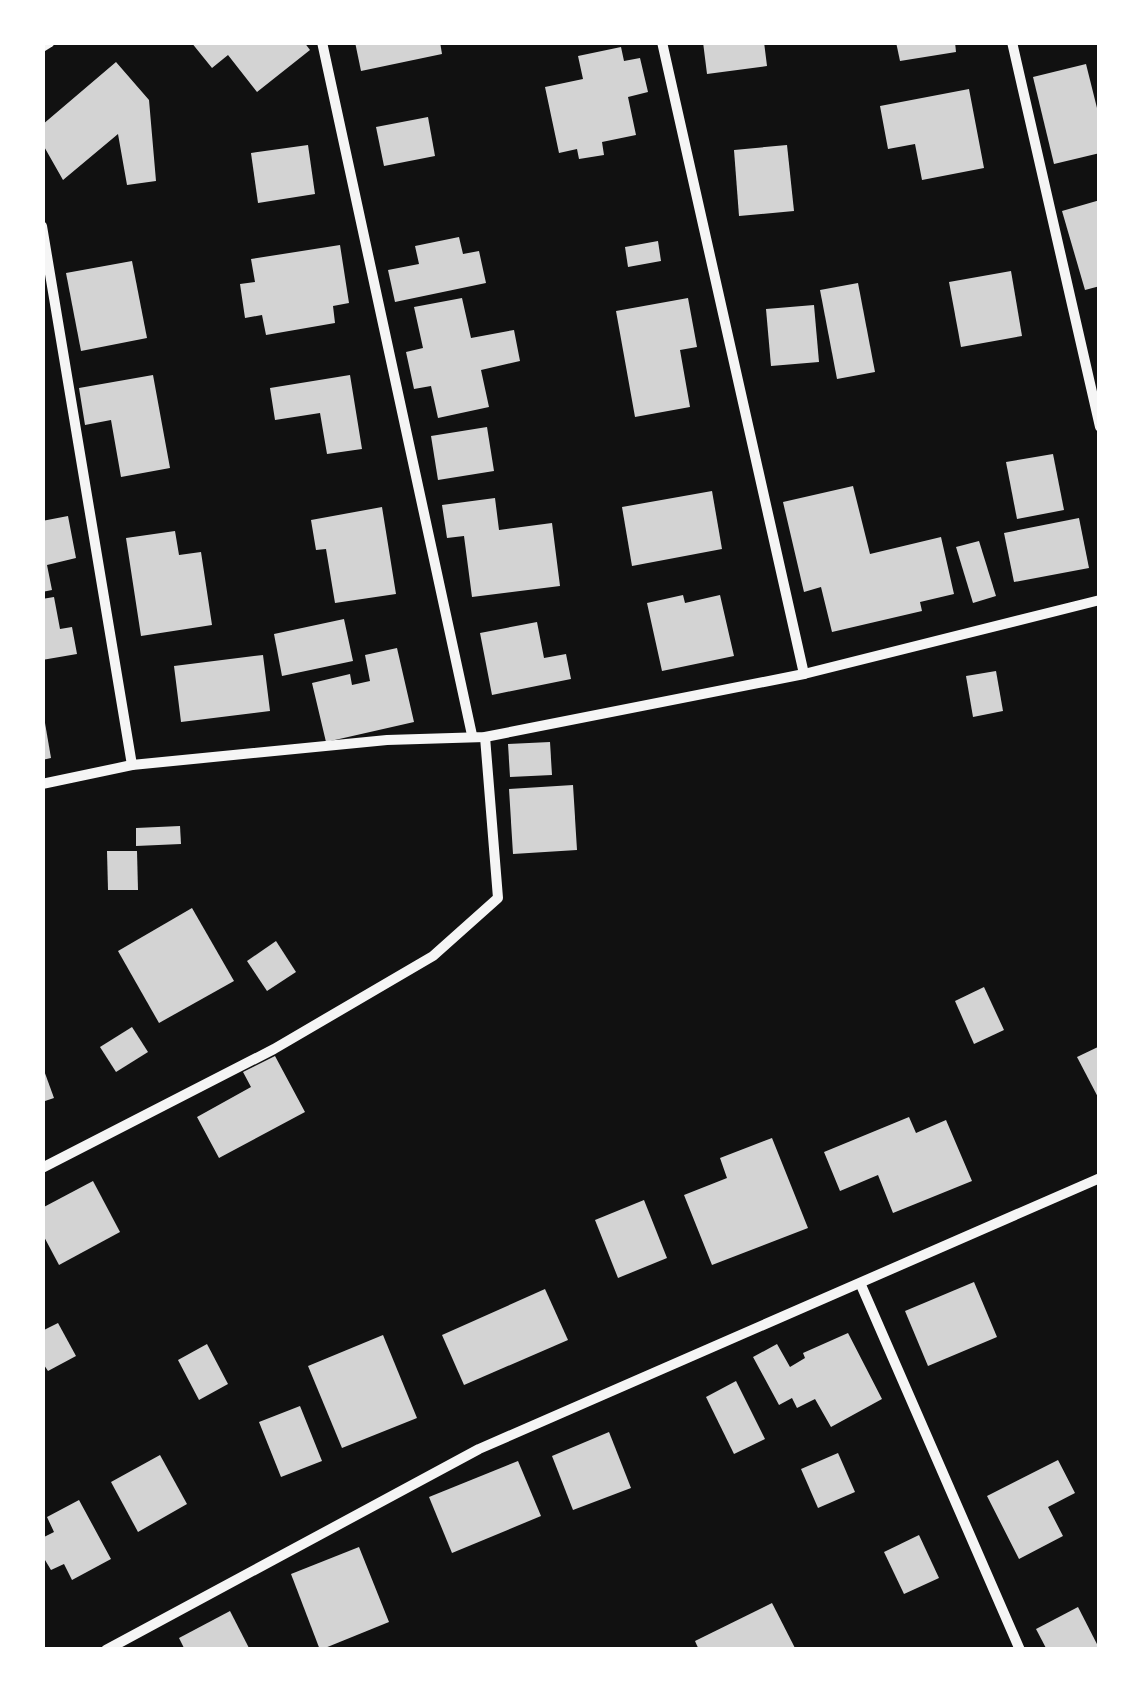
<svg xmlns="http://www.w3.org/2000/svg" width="1142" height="1692" viewBox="0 0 1142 1692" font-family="'Work Sans',sans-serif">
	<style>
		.building { fill: #d3d3d3 }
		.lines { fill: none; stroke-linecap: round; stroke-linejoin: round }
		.minor { stroke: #f5f5f5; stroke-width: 10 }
	</style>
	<rect width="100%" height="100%" fill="#111"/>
	<g class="building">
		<path d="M191 42H304L310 50 257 92 228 55 212 68Z"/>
		<path d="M355 42H440L442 54 361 71Z"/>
		<path d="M703 42H764L767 66 707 74Z"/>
		<path d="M896 42H955L956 52 900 61Z"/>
		<path d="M621 47 624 61 640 58 648 92 628 97 636 135 602 142 604 155 579 159 577 149 559 153 545 87 583 79 578 56Z"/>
		<path d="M116 62 149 100 156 181 127 185 118 134 63 180 42 143V125Z"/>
		<path d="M1086 64 1100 120V153L1054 164 1033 77Z"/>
		<path d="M969 89 984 168 922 180 915 144 888 149 880 106Z"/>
		<path d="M428 117 435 156 384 166 376 127Z"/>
		<path d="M308 145 315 194 258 203 251 153Z"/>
		<path d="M787 145 794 211 739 216 734 150Z"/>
		<path d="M1100 200V286L1085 290 1062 211Z"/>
		<path d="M459 237 463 254 479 251 486 283 395 302 388 270 419 264 415 246Z"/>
		<path d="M658 241 661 261 628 267 625 247Z"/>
		<path d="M340 245 349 303 333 306 335 323 266 335 262 315 245 318 240 284 255 282 251 259Z"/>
		<path d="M132 261 147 338 81 351 66 273Z"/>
		<path d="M1011 271 1022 336 961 347 949 282Z"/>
		<path d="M858 283 875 372 837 379 820 290Z"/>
		<path d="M462 298 471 338 514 330 520 361 481 370 489 407 438 418 431 386 414 389 406 352 423 348 414 307Z"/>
		<path d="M688 298 697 347 680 350 690 407 635 417 616 311Z"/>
		<path d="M814 305 819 362 771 366 766 309Z"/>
		<path d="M153 375 170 468 121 477 111 420 85 425 79 388Z"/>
		<path d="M350 375 362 449 327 454 320 413 275 420 270 388Z"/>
		<path d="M487 427 494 471 438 480 431 436Z"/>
		<path d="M1053 454 1064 510 1017 519 1006 462Z"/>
		<path d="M853 486 870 554 941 537 954 594 920 602 922 611 832 632 821 587 804 592 783 502Z"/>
		<path d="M712 491 722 549 632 566 622 507Z"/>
		<path d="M495 498 499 530 552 523 560 586 472 597 464 536 447 538 442 505Z"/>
		<path d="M382 507 396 594 335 603 326 549 316 550 311 520Z"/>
		<path d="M68 516 76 558 47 565 52 590 42 592V521Z"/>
		<path d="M1079 518 1089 568 1014 582 1004 533Z"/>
		<path d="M175 531 179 555 201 552 212 625 141 636 126 538Z"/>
		<path d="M979 541 996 596 973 603 956 547Z"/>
		<path d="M683 595 685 603 720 595 734 656 662 671 647 603Z"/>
		<path d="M54 597 60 629 72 627 77 654 42 660V599Z"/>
		<path d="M344 619 353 661 282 676 274 634Z"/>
		<path d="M537 622 544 658 566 654 571 679 492 695 480 633Z"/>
		<path d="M397 648 414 722 326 742 312 683 350 674 352 685 370 681 365 655Z"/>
		<path d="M263 655 270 711 181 722 174 666Z"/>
		<path d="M996 671 1003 711 973 717 966 676Z"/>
		<path d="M45 723 51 758 42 760V724Z"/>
		<path d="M550 742 552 775 510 777 508 744Z"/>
		<path d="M573 785 577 850 513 854 509 789Z"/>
		<path d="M180 826 181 844 136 846V828Z"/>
		<path d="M107 851H137L138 890H108Z"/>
		<path d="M192 908 234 981 159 1023 118 951Z"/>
		<path d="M276 941 296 972 267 991 247 961Z"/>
		<path d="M984 987 1004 1030 974 1044 955 1001Z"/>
		<path d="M132 1027 148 1052 116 1072 100 1047Z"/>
		<path d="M1100 1046V1101L1077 1057Z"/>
		<path d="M275 1056 305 1112 219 1158 197 1117 251 1087 243 1072Z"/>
		<path d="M42 1065 54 1098 42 1102Z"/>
		<path d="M909 1117 916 1133 946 1120 972 1181 893 1213 878 1175 840 1191 824 1152Z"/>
		<path d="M772 1138 808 1228 712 1265 684 1195 727 1178 720 1158Z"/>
		<path d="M93 1181 120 1232 59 1265 42 1233V1208Z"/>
		<path d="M644 1200 667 1258 618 1278 595 1220Z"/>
		<path d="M974 1282 997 1337 928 1366 905 1311Z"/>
		<path d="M545 1289 568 1340 464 1385 442 1335Z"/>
		<path d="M58 1323 76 1356 48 1371 42 1362V1331Z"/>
		<path d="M848 1333 882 1399 831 1427 815 1399 797 1408 792 1398 779 1405 753 1357 777 1344 790 1367 805 1358 803 1353Z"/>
		<path d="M383 1335 417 1418 342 1448 308 1366Z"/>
		<path d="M207 1344 228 1384 199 1400 178 1360Z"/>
		<path d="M736 1381 765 1439 734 1454 706 1397Z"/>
		<path d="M300 1406 322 1461 281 1477 259 1422Z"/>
		<path d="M609 1432 631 1488 573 1510 552 1456Z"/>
		<path d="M838 1453 855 1492 818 1508 801 1469Z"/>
		<path d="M160 1455 187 1504 138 1532 111 1482Z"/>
		<path d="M1058 1460 1075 1493 1048 1507 1063 1536 1019 1559 987 1496Z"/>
		<path d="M518 1461 541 1516 452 1553 429 1497Z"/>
		<path d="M79 1500 111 1559 72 1580 64 1564 51 1570 42 1555V1538L54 1532 47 1517Z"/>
		<path d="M919 1535 939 1578 904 1594 884 1552Z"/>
		<path d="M359 1547 389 1622 320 1650 291 1574Z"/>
		<path d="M772 1603 796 1650H699L695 1641Z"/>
		<path d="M1078 1607 1100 1650H1047L1036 1629Z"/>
		<path d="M230 1611 250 1650H185L179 1638Z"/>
	</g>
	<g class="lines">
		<g class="minor">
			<path d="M322 42 472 735"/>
			<path d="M662 42 804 674"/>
			<path d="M1012 42 1100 427"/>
			<path d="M42 47 50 42"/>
			<path d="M42 226 132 765"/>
			<path d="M42 784 132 765 387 740 485 737 804 674 1100 600"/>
			<path d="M42 1168 274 1049 433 956 498 898 485 737"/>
			<path d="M861 1285 1020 1650"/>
			<path d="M106 1650 479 1449 1100 1178"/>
		</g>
	</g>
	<rect width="1142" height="1692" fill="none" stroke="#ffffff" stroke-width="90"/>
</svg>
